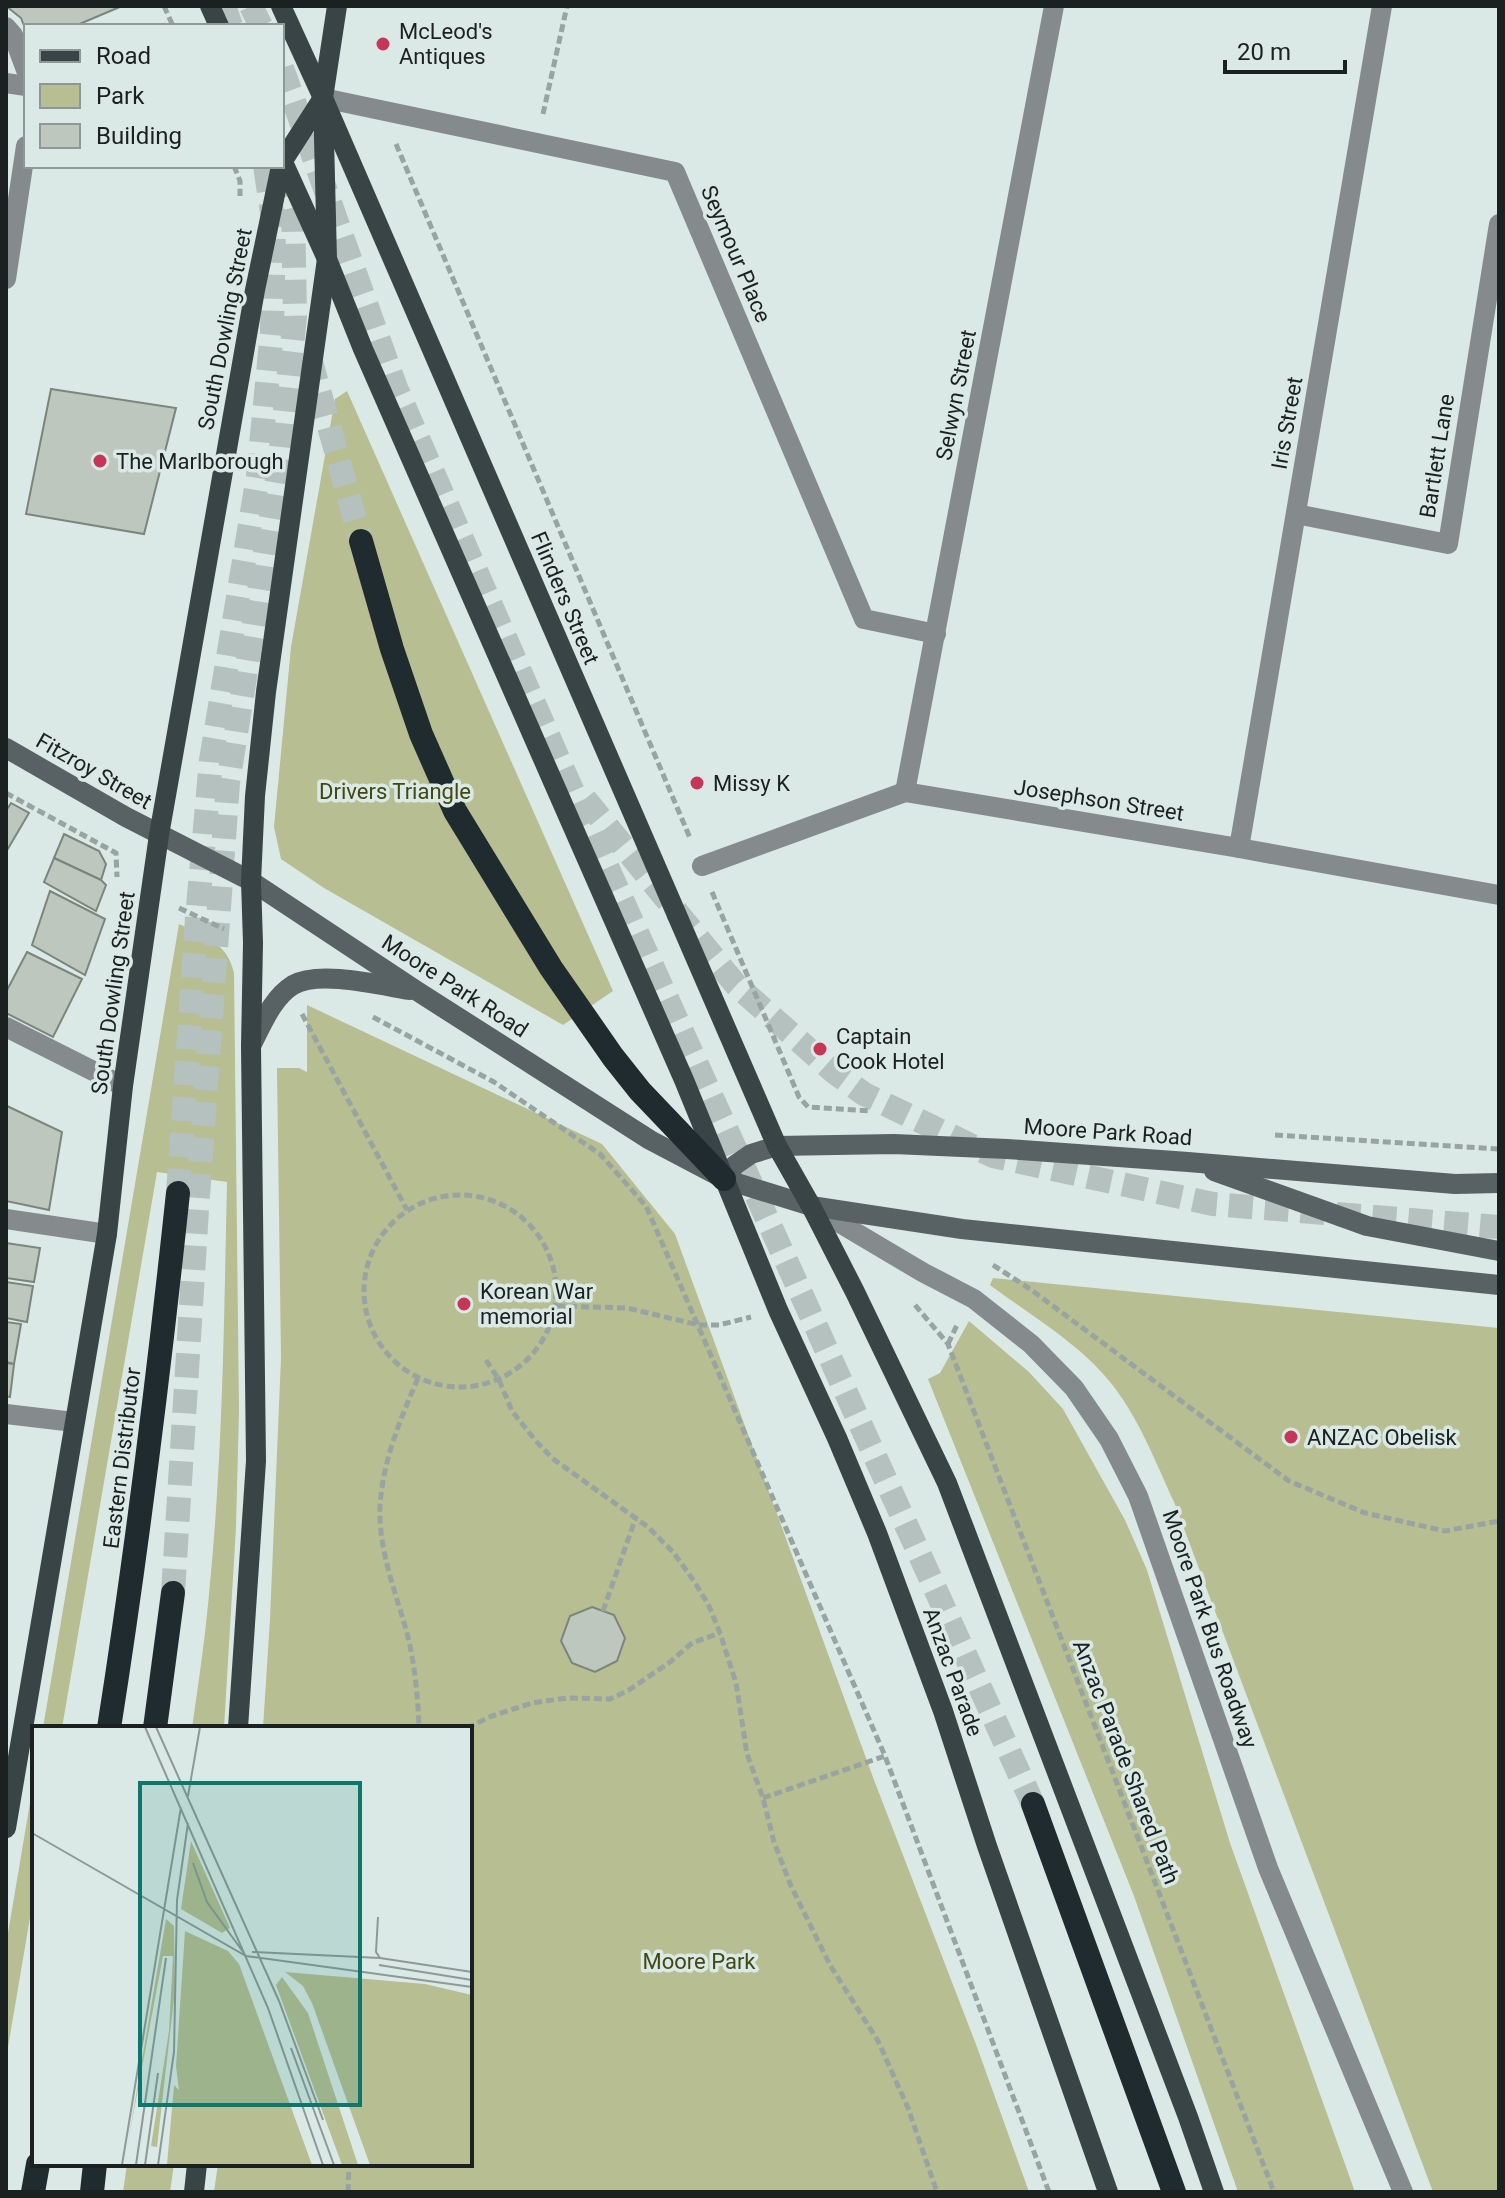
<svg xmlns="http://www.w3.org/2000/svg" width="1505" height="2198" viewBox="0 0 1505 2198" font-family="Roboto,sans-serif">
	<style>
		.green { fill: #b7be92 }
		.building { fill: #bdc7be; stroke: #7b857c; stroke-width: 2 }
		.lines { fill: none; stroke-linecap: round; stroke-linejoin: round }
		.highway-tunnel { stroke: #b4c1be; stroke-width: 24; stroke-dasharray: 24 12; stroke-linecap: butt }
		.path { stroke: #98a4a2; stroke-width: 5; stroke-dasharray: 8 4; stroke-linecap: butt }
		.lane { stroke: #858b8d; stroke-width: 20 }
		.street { stroke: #858b8d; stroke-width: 20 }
		.secondary { stroke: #586164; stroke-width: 20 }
		.primary { stroke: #394447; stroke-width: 20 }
		.highway { stroke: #202b2f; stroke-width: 24 }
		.poi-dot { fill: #c63656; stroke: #dae9e6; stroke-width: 3 }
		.labels { text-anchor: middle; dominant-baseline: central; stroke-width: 7; stroke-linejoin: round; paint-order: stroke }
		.poi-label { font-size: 22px; fill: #1b2120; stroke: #dae9e6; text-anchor: start }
		.street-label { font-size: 22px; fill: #1b2120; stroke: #dae9e6 }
		.park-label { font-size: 22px; fill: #424811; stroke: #dae9e6 }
		.inset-road { fill: none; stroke: #8e9997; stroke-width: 2 }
		.view { fill: #0f766e; fill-opacity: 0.15; stroke: #0f766e; stroke-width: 4 }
		.inset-edge { fill: none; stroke: #1b2120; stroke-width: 4 }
	</style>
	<rect width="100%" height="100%" fill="#dae9e6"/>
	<g class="green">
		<path d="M347 391 613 991 563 1025 324 888 281 859 274 827 291 647 335 399Z"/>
		<path d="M179 924C205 937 227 942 234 973L239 1411 236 1527 224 1728H192C199 1680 206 1632 210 1583 223 1450 224 1315 227 1182L157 1172 62 1728H43Z"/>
		<path d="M307 1005 602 1144 675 1234 874 1780 977 2047 1029 2192H214L218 2164H470V1728H263L270 1619 281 1358 277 1068H299L307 1072Z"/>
		<path d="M993 1278 1499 1328V2192H1433L1174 1502C1156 1463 1140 1421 1114 1387 1084 1346 1030 1315 990 1285Z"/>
		<path d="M969 1321 1029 1372 1063 1409 1125 1520 1147 1570 1230 1843 1355 2192H1238L1134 1896 928 1379 940 1373Z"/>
		<path d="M34 1779V1894L6 2059V1945Z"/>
		<path d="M127 2164H174L170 2192H123Z"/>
	</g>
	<g class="building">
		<path d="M6 6H122L75 26H26V31L21 18Z"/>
		<path d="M51 389 176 408 144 534 26 514Z"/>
		<path d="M11 803 29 813 6 852V811Z"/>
		<path d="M64 834 99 851 106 864 101 880 54 858Z"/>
		<path d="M54 858 101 880 106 885 96 911 44 882Z"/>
		<path d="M50 891 105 919 85 975 32 945Z"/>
		<path d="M27 952 82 979 53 1037 6 1013V992Z"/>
		<path d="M7 1106 62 1132 49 1210 6 1201Z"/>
		<path d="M6 1243 40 1248 34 1282 6 1278Z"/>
		<path d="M6 1282 33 1286 27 1322 6 1318Z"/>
		<path d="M6 1322 21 1324 14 1364 6 1362Z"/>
		<path d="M6 1363 14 1364 10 1397 6 1396Z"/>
		<path d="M592 1607 614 1615 625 1638 617 1661 595 1672 572 1663 561 1641 570 1616Z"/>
	</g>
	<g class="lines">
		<g class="highway-tunnel">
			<path d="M224 6 231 26"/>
			<path d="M251 6 261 26"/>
			<path d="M282 68 396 388 564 772 1033 1804"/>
			<path d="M310 358 361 541"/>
			<path d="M585 799 736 985 834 1072 864 1094 993 1156 1213 1204 1499 1227"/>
			<path d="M178 1193 197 918 211 760 258 476 272 332 274 226 265 166"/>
			<path d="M173 1593 197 1210 228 783 279 466 295 317 293 209 287 178"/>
		</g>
		<g class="path">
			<path d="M164 6 173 26"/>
			<path d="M543 114 567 6"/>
			<path d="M396 144 690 838"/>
			<path d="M234 166 240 181V196"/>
			<path d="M6 793 116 853 117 877"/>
			<path d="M712 892 799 1097 808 1107 870 1111"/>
			<path d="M179 908 224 929"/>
			<path d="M302 1014 407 1210"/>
			<path d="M373 1017 494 1082 600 1154 646 1206 885 1756 1049 2192"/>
			<path d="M1275 1135 1499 1149"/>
			<circle cx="460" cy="1291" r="96"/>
			<path d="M993 1265 1030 1289 1289 1481 1365 1513 1445 1531 1499 1521"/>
			<path d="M915 1305 948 1344 1274 2192"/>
			<path d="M557 1306 627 1308 699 1325H719L751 1317"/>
			<path d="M948 1344 958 1323"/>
			<path d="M486 1360 499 1380 512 1411 535 1440 552 1458 648 1527 673 1552 694 1581 709 1606 720 1633 736 1683 747 1754 763 1798 774 1842 791 1886 830 1965 878 2041 908 2108 937 2192"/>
			<path d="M418 1378C400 1420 383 1460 380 1506 378 1551 397 1595 408 1637 415 1667 418 1697 419 1728"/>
			<path d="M603 1611 636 1517"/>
			<path d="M467 1728 492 1716 532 1703 567 1698 610 1699 629 1690 670 1662 692 1643 720 1633"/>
			<path d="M763 1798 885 1756"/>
			<path d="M348 2192 349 2164"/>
		</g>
		<g class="lane">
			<path d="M6 27 13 35 26 70"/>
			<path d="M6 83 26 86"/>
			<path d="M323 98 675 172 864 619 936 634"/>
			<path d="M6 279 26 146"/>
			<path d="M1296 514 1448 544 1499 224"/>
			<path d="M811 1206 924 1273 974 1299 1031 1344 1074 1388 1109 1439 1138 1496 1268 1868 1403 2192"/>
		</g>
		<g class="street">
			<path d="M905 792 1054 6"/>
			<path d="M1239 848 1382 6"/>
			<path d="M702 866 905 792 1239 848 1499 895"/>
			<path d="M6 1027 123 1086"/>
			<path d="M6 1219 107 1234"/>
			<path d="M6 1414 74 1422"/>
		</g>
		<g class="secondary">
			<path d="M6 748 126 817 251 881 417 991 650 1140 724 1179 811 1206 962 1229 1499 1285"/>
			<path d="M251 1046C262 1025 272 998 293 985 319 970 379 985 409 990"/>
			<path d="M1214 1171 1367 1226 1499 1251"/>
			<path d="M724 1179 735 1165 751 1154 777 1146 894 1144 1007 1149 1188 1162 1455 1184 1499 1183"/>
		</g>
		<g class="primary">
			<path d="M210 6 219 26"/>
			<path d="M281 6 323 98 777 1146 811 1206 855 1292 947 1483 1188 2117 1214 2192"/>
			<path d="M282 160 327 259 363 349 684 1080 778 1310 837 1438 877 1533 943 1711 987 1846 1108 2192"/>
			<path d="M282 162 323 98"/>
			<path d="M238 1728 256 1461 251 1046 253 943 251 881 255 796 266 692 327 259 323 98 337 6"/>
			<path d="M6 1828 107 1234 123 1086 159 835 255 290 281 166"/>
			<path d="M194 2192 197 2164"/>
		</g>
		<g class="highway">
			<path d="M361 541 392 649 421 734 455 811 551 968 613 1057 640 1091 724 1179"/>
			<path d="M109 1728C137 1550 159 1372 178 1193"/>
			<path d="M155 1728 173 1593"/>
			<path d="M1033 1804 1174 2192"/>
			<path d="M33 2192 38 2164"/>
			<path d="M92 2192 95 2164"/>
		</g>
	</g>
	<g class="poi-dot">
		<circle cx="383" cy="44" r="8"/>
		<circle cx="100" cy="461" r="8"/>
		<circle cx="697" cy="783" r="8"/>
		<circle cx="820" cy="1049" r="8"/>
		<circle cx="464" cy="1304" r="8"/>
		<circle cx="1291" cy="1437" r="8"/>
	</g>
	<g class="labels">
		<g class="poi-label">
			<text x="399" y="31">McLeod's<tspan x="399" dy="25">Antiques</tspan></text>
			<text x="116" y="461">The Marlborough</text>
			<text x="713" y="783">Missy K</text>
			<text x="836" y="1036">Captain<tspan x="836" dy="25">Cook Hotel</tspan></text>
			<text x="480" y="1291">Korean War<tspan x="480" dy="25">memorial</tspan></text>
			<text x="1307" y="1437">ANZAC Obelisk</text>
		</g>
		<g class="street-label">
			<text transform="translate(736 254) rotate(67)">Seymour Place</text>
			<text transform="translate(225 329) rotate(-79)">South Dowling Street</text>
			<text transform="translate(956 395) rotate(-79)">Selwyn Street</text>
			<text transform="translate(1287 423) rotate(-80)">Iris Street</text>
			<text transform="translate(1437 456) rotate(-81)">Bartlett Lane</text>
			<text transform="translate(565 598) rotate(67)">Flinders Street</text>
			<text transform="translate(94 771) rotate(30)">Fitzroy Street</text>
			<text transform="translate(1099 800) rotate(9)">Josephson Street</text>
			<text transform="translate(455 986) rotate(33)">Moore Park Road</text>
			<text transform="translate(113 993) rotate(-82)">South Dowling Street</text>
			<text transform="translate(1108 1132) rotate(4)">Moore Park Road</text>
			<text transform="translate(122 1458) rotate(-83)">Eastern Distributor</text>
			<text transform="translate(1210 1629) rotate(71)">Moore Park Bus Roadway</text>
			<text transform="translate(953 1672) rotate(70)">Anzac Parade</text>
			<text transform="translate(1126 1762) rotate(69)">Anzac Parade Shared Path</text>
		</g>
		<g class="park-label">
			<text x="395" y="791">Drivers Triangle</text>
			<text x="699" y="1961">Moore Park</text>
		</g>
	</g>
	<g transform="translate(32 1726)">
		<rect width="440" height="440" fill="#dae9e6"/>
		<path d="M159 115 198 202 190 207 149 183ZM134 193 142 200 143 264 125 421 119 420 137 305 141 230H131L96 416ZM153 205 196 225 207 238 280 439H135L142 359 147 364 144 340ZM253 246 393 258 440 269V439H338L280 277 271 260ZM250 251 276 287 326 439H310L244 259Z" fill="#b7be92"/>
		<path class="inset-road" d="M113 1 236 282 291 439M124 1 247 275 291 394M156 70 168 1M0 107 214 230 440 261M161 137 175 176 214 230M346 191 344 226 348 232M220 226 348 232 440 246M347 239 440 254M259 322 302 439M90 439 149 81M104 439 134 232M113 439 126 347M126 439 142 326 145 174 156 97"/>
		<path class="view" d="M108 57H328V379H108Z"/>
		<rect width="440" height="440" class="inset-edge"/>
	</g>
	<rect width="1505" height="2198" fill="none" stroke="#1b2120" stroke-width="16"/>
	<rect x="24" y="24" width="260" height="144" fill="#dae9e6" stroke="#8e9997" stroke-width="2"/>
	<rect x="40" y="50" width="40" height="12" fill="#394447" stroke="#8e9997" stroke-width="2"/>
	<text x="96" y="64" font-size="24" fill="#1b2120">Road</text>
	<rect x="40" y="84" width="40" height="24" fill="#b7be92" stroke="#8e9997" stroke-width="2"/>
	<text x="96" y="104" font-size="24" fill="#1b2120">Park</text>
	<rect x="40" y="124" width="40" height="24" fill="#bdc7be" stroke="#8e9997" stroke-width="2"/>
	<text x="96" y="144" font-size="24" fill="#1b2120">Building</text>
	<path d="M1225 60v12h120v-12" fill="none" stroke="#1b2120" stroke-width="4"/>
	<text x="1237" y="60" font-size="24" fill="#1b2120" stroke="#dae9e6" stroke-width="6" paint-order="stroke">20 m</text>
</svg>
